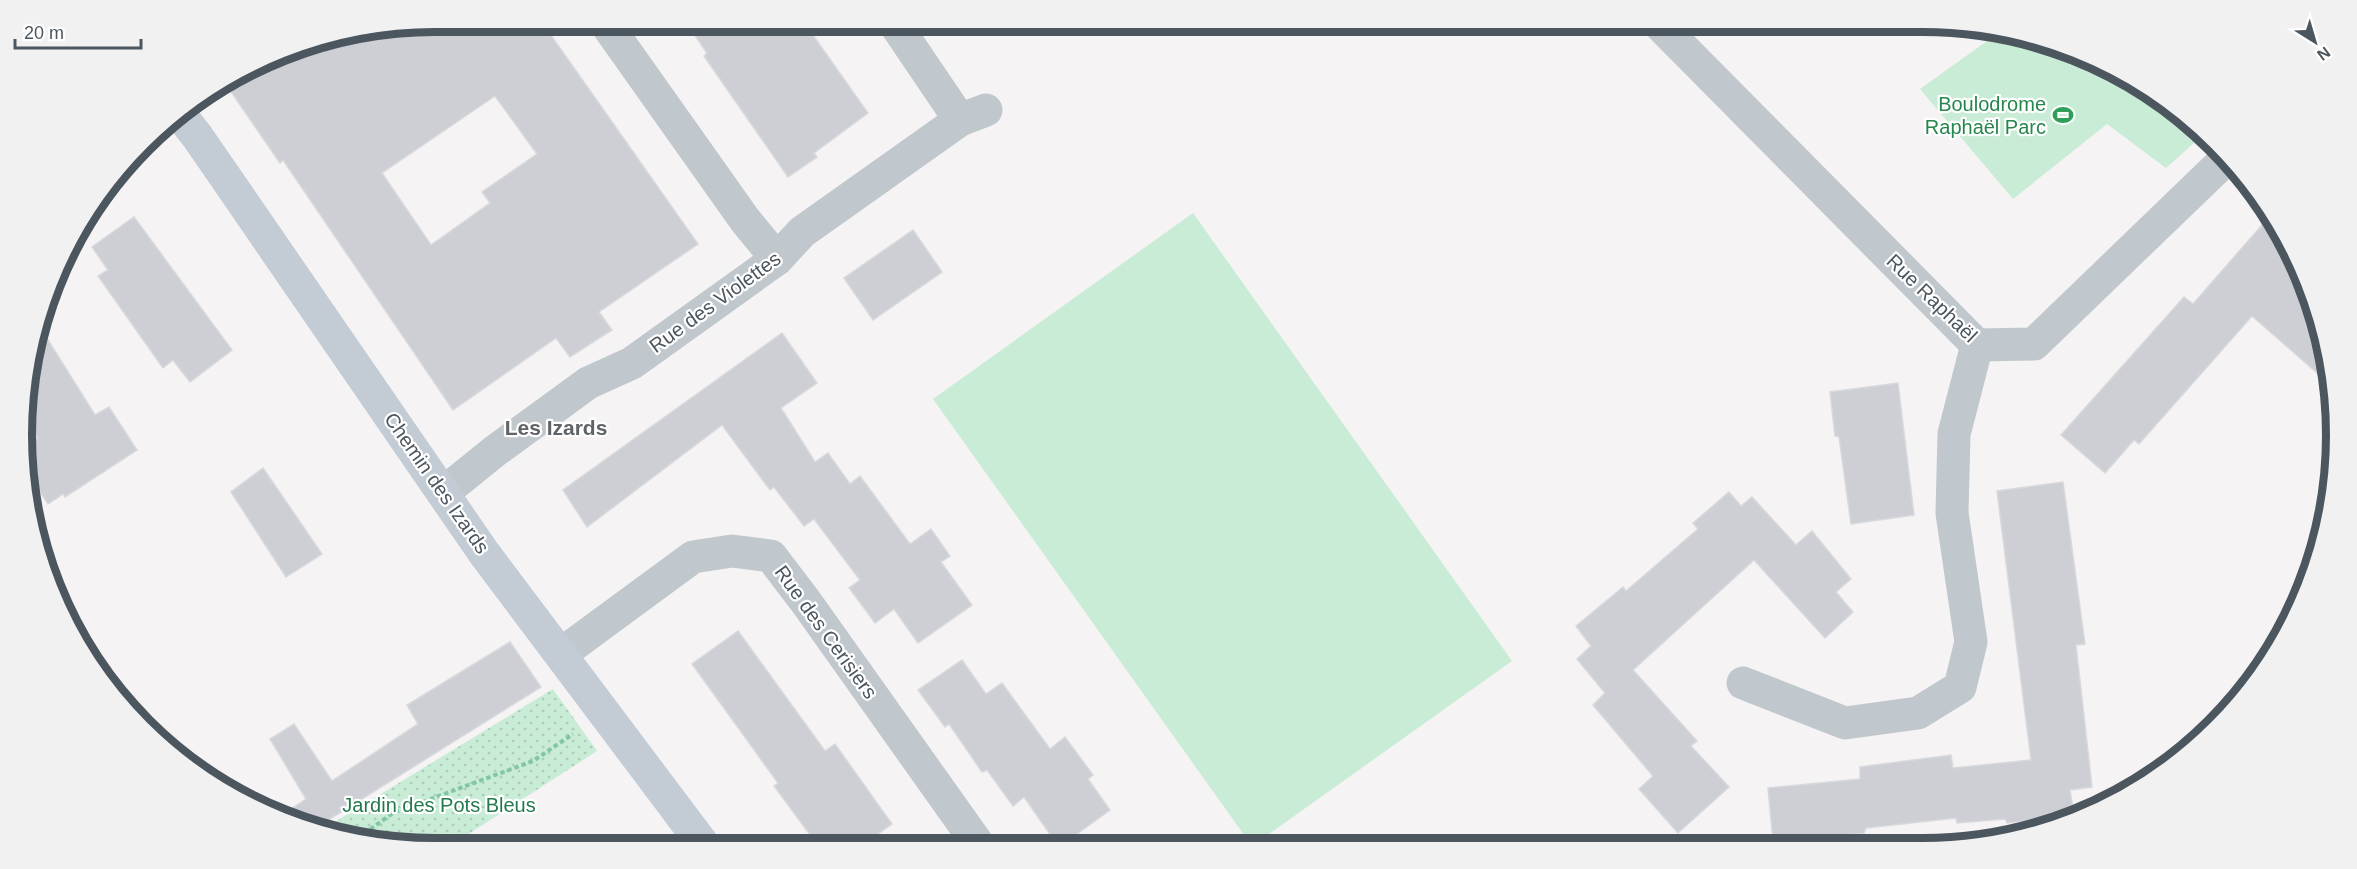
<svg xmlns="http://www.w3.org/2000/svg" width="2357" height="869" viewBox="0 0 2357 869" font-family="Helvetica,sans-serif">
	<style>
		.grass { fill: #c8ecd5 }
		.park { fill: url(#park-dots) }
		.building { fill: #cdcfd4; stroke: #d8d9dd; stroke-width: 1.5; fill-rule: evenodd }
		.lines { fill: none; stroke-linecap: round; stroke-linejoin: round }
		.path { stroke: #83c6a4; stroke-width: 4; stroke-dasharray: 4.5 3; stroke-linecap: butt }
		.street { stroke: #c0c7cd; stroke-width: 33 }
		.secondary { stroke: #c3cbd4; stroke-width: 33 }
		.labels { text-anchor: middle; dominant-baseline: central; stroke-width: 4.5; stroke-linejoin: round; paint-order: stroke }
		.leisure-label { font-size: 20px; fill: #27864d; stroke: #fff; text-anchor: end }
		.street-label { font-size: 20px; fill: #4c565e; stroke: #fff }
		.park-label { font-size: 20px; fill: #23794d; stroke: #fff }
		.neighbourhood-label { font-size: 21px; font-weight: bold; fill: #606367; stroke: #fff }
		.rim { fill: none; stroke: #4c565e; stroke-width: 8 }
	</style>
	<defs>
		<pattern id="park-dots" width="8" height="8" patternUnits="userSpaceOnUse" patternTransform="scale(1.5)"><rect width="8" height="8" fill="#c8ecd5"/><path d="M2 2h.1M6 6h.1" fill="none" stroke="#adccb9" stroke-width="1.8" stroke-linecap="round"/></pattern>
	</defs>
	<rect width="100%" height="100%" fill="#f5f3f3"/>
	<g class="grass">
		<path d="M2001 31C2077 41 2148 82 2204 134L2166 168 2107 124 2013 199 1920 89Z"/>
		<path d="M1193 213 1512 661 1252 846 933 399Z"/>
	</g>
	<path class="park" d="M553 689 597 751 447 848H434L320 831Z"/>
	<g class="building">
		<path d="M435 21H541L698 244 599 312 612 330 570 357 556 338 453 410 283 160 280 163 223 80 301 43ZM495 96 537 154 482 192 490 203 431 245 382 173Z"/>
		<path d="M685 21H803L868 113 814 153 817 157 788 177 704 56 707 53Z"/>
		<path d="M134 217 232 350 190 382 173 360 163 368 98 276 108 270 92 247Z"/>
		<path d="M2262 225 2291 251 2314 302 2333 387 2252 316 2139 444 2134 440 2105 473 2061 435 2184 297 2193 304Z"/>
		<path d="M913 230 942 272 873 320 844 278Z"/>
		<path d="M38 324 95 415 109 407 137 450 65 497 63 494 48 504 28 474 27 445 38 438 26 421 25 380Z"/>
		<path d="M782 333 817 383 781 408 815 462 828 453 850 484 860 476 910 544 931 529 950 556 941 562 972 605 918 643 894 609 875 623 849 588 860 580 814 519 804 526 774 487 770 490 722 425 587 527 563 490Z"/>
		<path d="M1898 383 1914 515 1851 524 1839 437 1835 436 1830 392Z"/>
		<path d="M263 468 322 554 286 577 231 492Z"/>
		<path d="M2063 482 2085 644 2076 645 2092 787 2070 790 2074 815 2007 823 2005 819 1957 823 1956 818 1866 828 1864 833 1773 842 1768 788 1860 779V767L1951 755 1953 768 2031 760 1997 491Z"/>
		<path d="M1729 492 1741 506 1752 497 1796 545 1812 531 1851 579 1836 592 1853 612 1825 638 1754 560 1633 670 1697 741 1691 746 1729 787 1678 833 1639 789 1653 776 1593 705 1605 693 1577 659 1591 646 1576 626 1623 587 1626 591 1698 529 1693 523Z"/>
		<path d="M738 631 825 751 835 744 892 824 859 847H819L774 786 778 783 692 664Z"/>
		<path d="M510 642 541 687 314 829 300 824 291 809 306 799 270 739 294 724 332 781 418 724 407 705Z"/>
		<path d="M962 660 986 694 1002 683 1050 749 1065 737 1093 775 1088 779 1110 810 1059 847 1024 797 1013 806 987 770 982 772 949 724 945 727 918 690Z"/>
	</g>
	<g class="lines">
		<g class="path">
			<path d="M1947 24 2116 70"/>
			<path d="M358 838 393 813 533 761 573 734"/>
		</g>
		<g class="street">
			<path d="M604 21 745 220 777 259"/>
			<path d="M893 21 960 120"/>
			<path d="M1656 21 1977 345 2034 344 2228 157"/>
			<path d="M443 493 495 451 588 383 632 363 777 259 802 232 960 120 986 110"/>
			<path d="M561 654 693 557 732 551 771 556 806 602 980 847"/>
			<path d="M1743 683 1845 723 1918 713 1960 687 1971 642 1952 513 1954 434 1977 345"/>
		</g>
		<path class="secondary" d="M178 112 197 136 484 553 705 847"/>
	</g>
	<defs>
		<g id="stadium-bare" transform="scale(1.62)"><path d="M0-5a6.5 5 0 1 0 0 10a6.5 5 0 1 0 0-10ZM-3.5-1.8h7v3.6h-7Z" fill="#2e9e5b" stroke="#fff" stroke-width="2.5" paint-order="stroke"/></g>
	</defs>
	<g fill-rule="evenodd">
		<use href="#stadium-bare" x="2063" y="115"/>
	</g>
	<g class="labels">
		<g class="leisure-label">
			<text x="2046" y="104">Boulodrome<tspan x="2046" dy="23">Raphaël Parc</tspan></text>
		</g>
		<g class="street-label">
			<text transform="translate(1932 298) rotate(44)">Rue Raphaël</text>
			<text transform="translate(715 302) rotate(-36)">Rue des Violettes</text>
			<text transform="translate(437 483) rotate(55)">Chemin des Izards</text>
			<text transform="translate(826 632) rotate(54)">Rue des Cerisiers</text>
		</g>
		<g class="park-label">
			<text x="439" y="805">Jardin des Pots Bleus</text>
		</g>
		<g class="neighbourhood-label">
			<text x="556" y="427">Les Izards</text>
		</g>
	</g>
	<path d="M0 0H2357V869H0ZM435 32H1923A403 403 0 0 1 2326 435V435A403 403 0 0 1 1923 838H435A403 403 0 0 1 32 435V435A403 403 0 0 1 435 32Z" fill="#f1f1f2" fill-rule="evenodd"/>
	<path class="rim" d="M435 32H1923A403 403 0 0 1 2326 435V435A403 403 0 0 1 1923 838H435A403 403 0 0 1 32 435V435A403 403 0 0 1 435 32Z"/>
	<g transform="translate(2315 42) rotate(143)" stroke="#ffffff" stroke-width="4.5" paint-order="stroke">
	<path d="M0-4.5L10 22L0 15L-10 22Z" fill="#4c565e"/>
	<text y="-9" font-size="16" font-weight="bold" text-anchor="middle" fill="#4c565e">N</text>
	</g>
	<path d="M15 39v9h126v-9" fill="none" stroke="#4c565e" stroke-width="3"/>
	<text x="24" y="39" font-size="18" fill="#4c565e" stroke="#ffffff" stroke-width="4.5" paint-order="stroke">20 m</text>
</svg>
